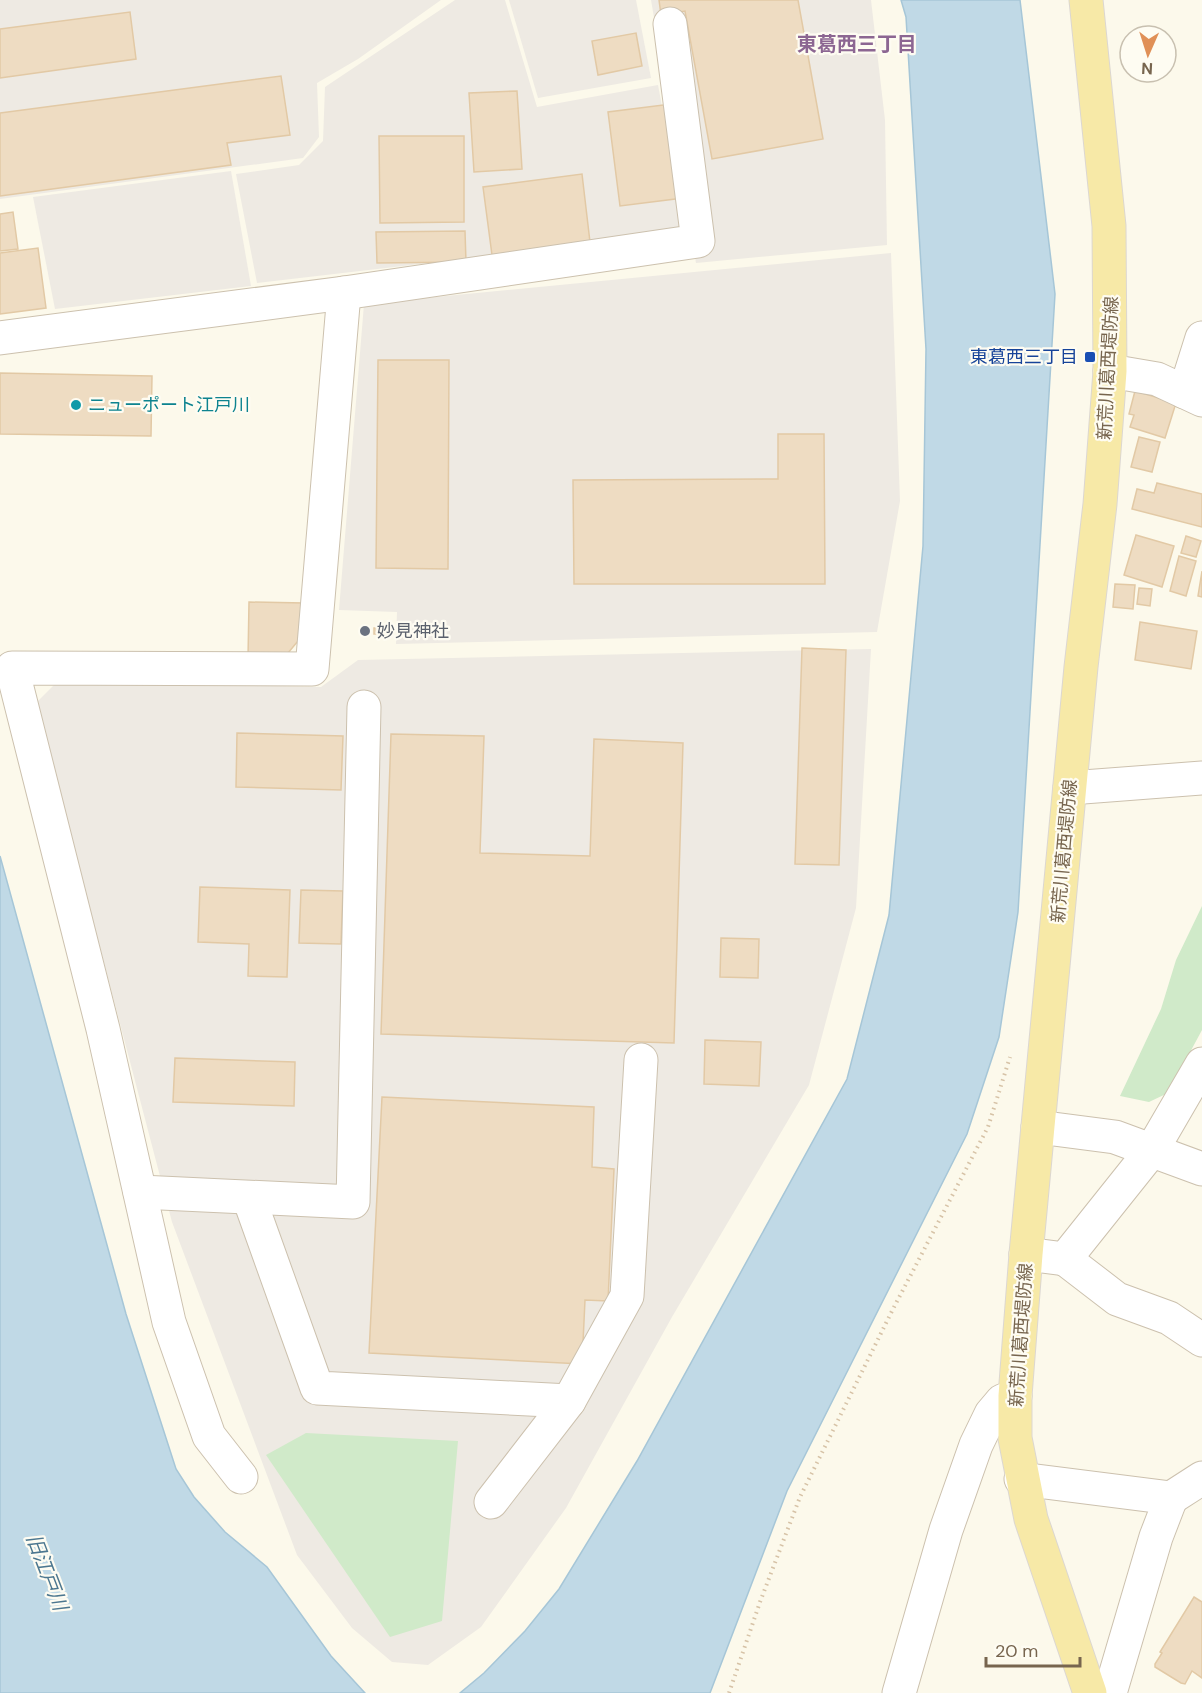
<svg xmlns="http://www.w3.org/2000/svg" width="1202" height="1693" viewBox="0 0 1202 1693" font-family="'DM Sans','Noto Sans JP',sans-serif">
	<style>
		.industrial { fill: #eeeae3 }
		.green { fill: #d0eac9 }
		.water { fill: #c0d9e6; stroke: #a6c6d7; stroke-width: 1.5 }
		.building { fill: #eedcc2; stroke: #e2c9a5; stroke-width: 1.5 }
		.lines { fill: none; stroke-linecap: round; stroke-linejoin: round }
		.minor-casing { stroke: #ccc1ae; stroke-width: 35 }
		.major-casing { stroke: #dcd7d1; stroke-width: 35 }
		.path { stroke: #d6c2a6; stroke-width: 4; stroke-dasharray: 1.5 4.5; stroke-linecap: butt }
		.minor { stroke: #fff; stroke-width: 33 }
		.major { stroke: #f7e9a7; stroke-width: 33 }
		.transit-dot { fill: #1a4fb4; stroke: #fefcf2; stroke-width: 2 }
		.culture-dot { fill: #0f9aa8; stroke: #fefcf2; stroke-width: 2 }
		.worship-dot { fill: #6b7280; stroke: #fefcf2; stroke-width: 2 }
		.labels { text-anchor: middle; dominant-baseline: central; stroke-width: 4.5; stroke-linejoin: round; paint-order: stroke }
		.transit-label { font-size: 18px; fill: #164399; stroke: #fefcf2; text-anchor: end }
		.street-label { font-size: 18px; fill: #77654e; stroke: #fefcf2 }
		.culture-label { font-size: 18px; fill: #0d838f; stroke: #fefcf2; text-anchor: start }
		.worship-label { font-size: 18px; fill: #5b616d; stroke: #fefcf2; text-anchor: start }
		.neighbourhood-label { font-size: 20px; font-weight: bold; fill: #8c6692; stroke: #fefcf2 }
		.water-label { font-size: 20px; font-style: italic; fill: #4c7790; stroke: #fefcf2 }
	</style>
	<rect width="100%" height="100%" fill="#fcf9eb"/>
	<g class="industrial">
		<path d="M0 0H441L358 59 317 83 319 137 303 158 0 199Z"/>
		<path d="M455 0H505L537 107 658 85 686 233 257 283 236 174 299 165 323 141 325 87Z"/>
		<path d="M509 0H636L651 78 538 98Z"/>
		<path d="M651 0H871L885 120 887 245 696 263Z"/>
		<path d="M231 171 251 286 55 309 33 197Z"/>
		<path d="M891 253 900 501 877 632 396 644 397 612 339 610 364 304Z"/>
		<path d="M871 649 856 908 809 1085 672 1317 566 1508 481 1627 428 1665 392 1662 352 1628 297 1555 172 1222 36 703 58 681 321 687 358 660Z"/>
	</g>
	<g class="green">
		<path d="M1202 906V1030L1168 1093 1149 1102 1120 1096 1161 1009 1176 960Z"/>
		<path d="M306 1433 458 1441 442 1621 390 1637 266 1455Z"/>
	</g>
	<g class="water">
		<path d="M901 0H1020L1055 294 1018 912 999 1037 967 1134 787 1491 710 1693H460L484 1673 525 1631 559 1589 637 1461 847 1079 889 915 923 546 926 349 906 17Z"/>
		<path d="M0 856 126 1314 176 1469 194 1497 225 1532 267 1567 331 1656 365 1693H0Z"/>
	</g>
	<g class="building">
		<path d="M659 0H798L823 139 712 159 685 11 661 15Z"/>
		<path d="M130 12 136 59 0 78V29Z"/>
		<path d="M636 33 642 66 598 75 592 41Z"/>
		<path d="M281 76 290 135 227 143 231 165 0 196V113Z"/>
		<path d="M517 91 522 169 474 172 469 93Z"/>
		<path d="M671 104 683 198 620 206 608 112Z"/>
		<path d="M379 136H464V222L380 223Z"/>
		<path d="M582 174 590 242 492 255 483 187Z"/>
		<path d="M13 212 18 249 0 251V214Z"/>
		<path d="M465 231 466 262 377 263 376 232Z"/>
		<path d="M38 248 46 308 0 314V253Z"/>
		<path d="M378 360H449L448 569 376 568Z"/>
		<path d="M0 373 152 376 151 436 0 434Z"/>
		<path d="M1135 391 1176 403 1165 438 1130 427 1134 415 1129 414Z"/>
		<path d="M778 434H824L825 584H574L573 480 778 479Z"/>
		<path d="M1139 437 1160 442 1152 472 1131 467Z"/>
		<path d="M1157 483 1202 494V527L1132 509 1137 489 1154 493Z"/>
		<path d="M1136 535 1174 546 1162 587 1124 575Z"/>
		<path d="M1186 536 1201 541 1196 557 1181 553Z"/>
		<path d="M1179 556 1196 561 1186 596 1170 591Z"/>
		<path d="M1202 571V597L1198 596Z"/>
		<path d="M1115 584 1135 585 1133 609 1113 607Z"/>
		<path d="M1139 588 1152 589 1150 606 1137 604Z"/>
		<path d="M249 602 304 603 303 635 283 659 248 658Z"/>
		<path d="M1140 622 1197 631 1191 669 1135 660Z"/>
		<path d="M374 628H384L383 634H374Z"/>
		<path d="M802 648 846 650 839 865 795 864Z"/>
		<path d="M237 733 343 736 341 790 236 787Z"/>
		<path d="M391 734 484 736 480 853 590 856 594 739 683 743 674 1043 381 1034Z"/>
		<path d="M200 887 290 890 287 977 248 976 249 944 198 942Z"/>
		<path d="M301 890 343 891 341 944 299 943Z"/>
		<path d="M721 938 759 939 758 978 720 977Z"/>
		<path d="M705 1040 761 1042 759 1086 704 1084Z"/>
		<path d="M175 1058 295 1062 294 1106 173 1102Z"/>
		<path d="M382 1097 594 1107 592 1167 614 1169 608 1301 585 1300 582 1364 369 1353Z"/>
		<path d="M1194 1597 1202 1602V1678L1192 1671 1185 1684 1181 1683 1155 1667V1664L1162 1653 1160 1652Z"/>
	</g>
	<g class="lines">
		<g class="minor-casing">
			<g id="minor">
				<path d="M0 338 344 293 698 241 670 24"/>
				<path d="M1110 371 1157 379 1202 400"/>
				<path d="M1185 392 1202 338"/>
				<path d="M1070 788 1202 778"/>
				<path d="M1038 1127 1115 1137 1202 1169"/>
				<path d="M140 1192 353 1202 364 707"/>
				<path d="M249 1198 317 1388 569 1401"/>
				<path d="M1026 1254 1065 1259 1152 1150 1202 1064"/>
				<path d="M1065 1259 1117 1299 1169 1318 1202 1340"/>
				<path d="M241 1477 209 1436 169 1322 103 1029 12 668 312 669 344 293"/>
				<path d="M1021 1479 1171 1498 1202 1478"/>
				<path d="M491 1502 569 1401 627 1296 641 1060"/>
				<path d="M899 1693 946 1530 976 1445 991 1414 1002 1401 1015 1396"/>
				<path d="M1110 1693 1156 1537 1171 1498"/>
			</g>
		</g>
		<g class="major-casing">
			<path id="major" d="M1086 0 1109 226 1110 371 1100 504 1081 667 1026 1254 1015 1396V1438L1031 1519 1090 1693"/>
		</g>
		<path class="path" d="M729 1693 760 1602 800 1497 893 1309 988 1127 1010 1057"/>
		<use href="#minor" class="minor"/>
		<use href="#major" class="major"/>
	</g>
	<rect class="transit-dot" x="1084" y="351" width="12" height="12" rx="3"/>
	<circle class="culture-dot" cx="76" cy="405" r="6"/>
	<circle class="worship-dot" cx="365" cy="631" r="6"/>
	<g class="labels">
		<g class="transit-label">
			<text x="1078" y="357">東葛西三丁目</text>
		</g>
		<g class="street-label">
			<text transform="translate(1108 368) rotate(-87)">新荒川葛西堤防線</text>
			<text transform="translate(1064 851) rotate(-85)">新荒川葛西堤防線</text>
			<text transform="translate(1021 1335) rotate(-86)">新荒川葛西堤防線</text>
		</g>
		<g class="culture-label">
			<text x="88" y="405">ニューポート江戸川</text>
		</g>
		<g class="worship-label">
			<text x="377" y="631">妙見神社</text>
		</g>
		<g class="neighbourhood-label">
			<text x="857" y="44">東葛西三丁目</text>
		</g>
		<g class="water-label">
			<text transform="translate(47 1572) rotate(69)">旧江戸川</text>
		</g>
	</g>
	<g transform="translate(1148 54) rotate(183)"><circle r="28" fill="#fefcf2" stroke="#c8c0b0" stroke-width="1.5"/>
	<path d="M0-4.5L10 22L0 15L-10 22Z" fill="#e09057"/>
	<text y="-9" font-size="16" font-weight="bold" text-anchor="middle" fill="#77654e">N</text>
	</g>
	<path d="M986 1657v9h94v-9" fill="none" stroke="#77654e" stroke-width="3"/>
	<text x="995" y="1657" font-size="18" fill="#77654e" stroke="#fefcf2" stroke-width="4.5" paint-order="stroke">20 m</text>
</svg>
